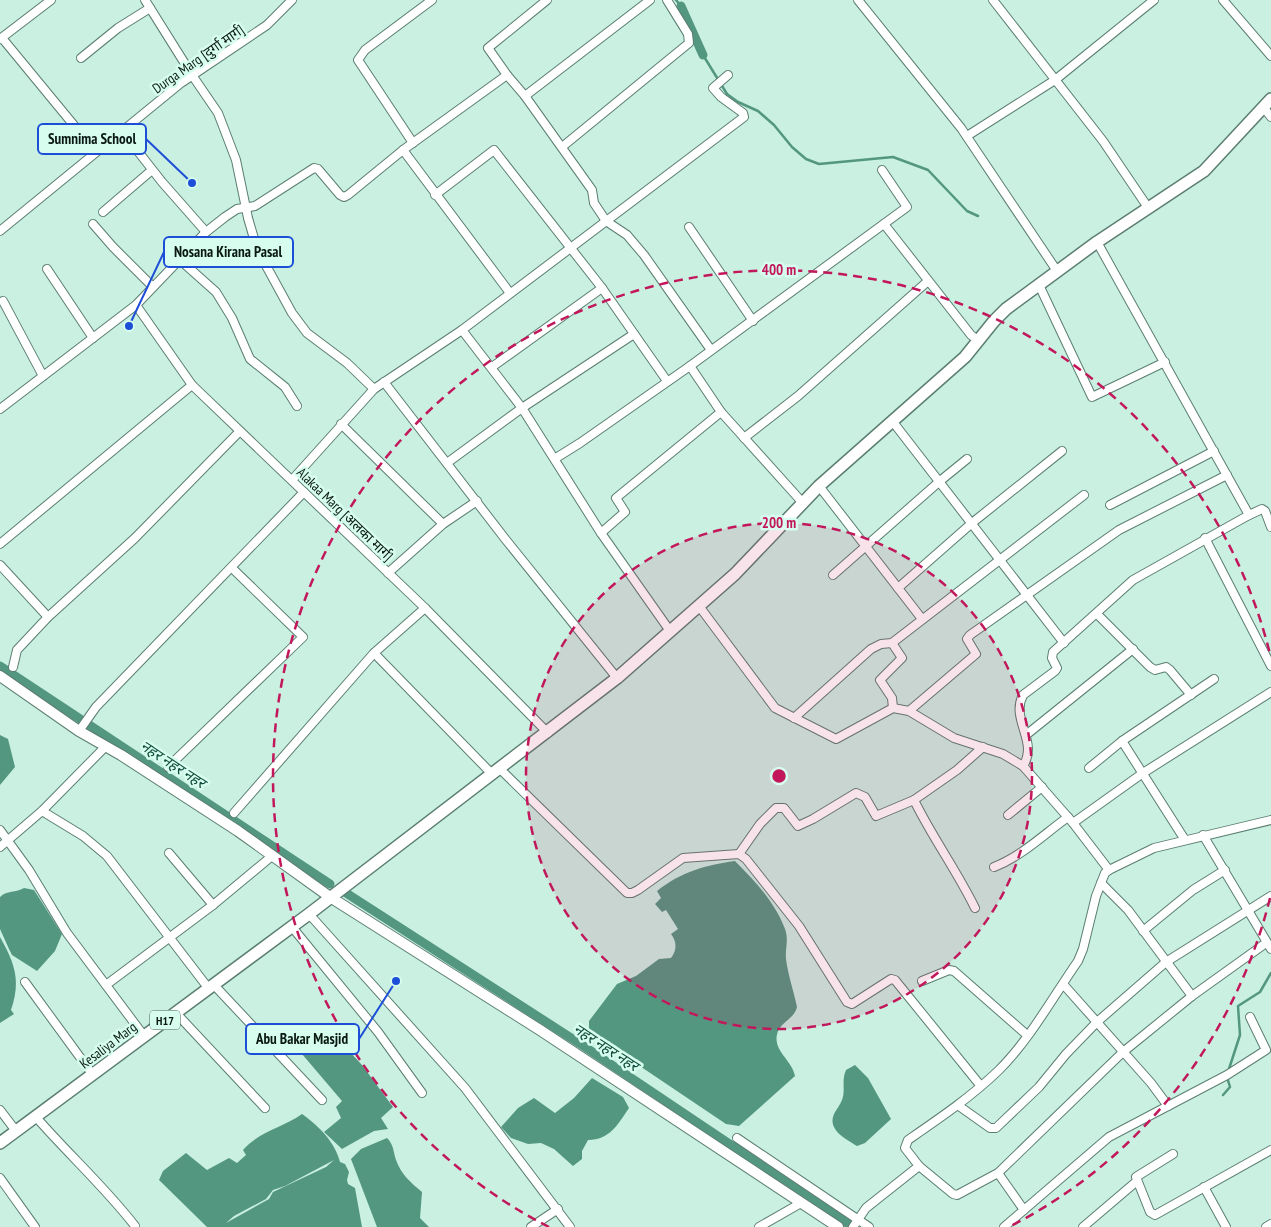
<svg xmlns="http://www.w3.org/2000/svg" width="1271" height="1227" viewBox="0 0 1271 1227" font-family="'PT Sans Narrow','Noto Sans Devanagari',sans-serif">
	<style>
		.water { fill: #549781; fill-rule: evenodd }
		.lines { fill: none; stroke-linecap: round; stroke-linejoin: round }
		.stream { stroke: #549781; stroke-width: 2.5 }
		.canal { stroke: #549781; stroke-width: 9 }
		.street-casing { stroke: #5b7e71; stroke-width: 10 }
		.secondary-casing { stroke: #5b7e71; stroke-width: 12 }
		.primary-casing { stroke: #5b7e71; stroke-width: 14 }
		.street { stroke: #fff; stroke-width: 8 }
		.secondary { stroke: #fff; stroke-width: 10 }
		.primary { stroke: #fff; stroke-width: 11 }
		.ring { fill: none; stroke: #c2185b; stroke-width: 2.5; stroke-dasharray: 9 6 }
		.labels { text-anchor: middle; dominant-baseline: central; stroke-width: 5; stroke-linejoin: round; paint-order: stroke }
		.shield { fill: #d6fdee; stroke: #485d55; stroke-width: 1 }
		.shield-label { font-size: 12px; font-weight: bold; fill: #0b1914 }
		.street-label { font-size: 14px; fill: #0b1914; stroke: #d6fdee }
		.water-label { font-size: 15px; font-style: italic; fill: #134c3c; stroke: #d6fdee }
		.centre { fill: #c2185b; stroke: #d6fdee; stroke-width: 2.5 }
		.ring-label { font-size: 15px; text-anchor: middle; font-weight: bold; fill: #c2185b; stroke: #d6fdee; stroke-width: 5; stroke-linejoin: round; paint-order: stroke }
		.leader { fill: none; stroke: #1d4ed8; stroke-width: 2 }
		.callout-dot { fill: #1d4ed8; stroke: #d6fdee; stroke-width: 2 }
		.callout { fill: #d6fdee; stroke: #1d4ed8; stroke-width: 2 }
		.callout-label { font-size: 15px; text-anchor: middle; font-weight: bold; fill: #0b1914 }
	</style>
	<rect width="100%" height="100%" fill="#c9f0e1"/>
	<g class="water">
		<path d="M0 735 8 739 15 767 0 785Z"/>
		<path d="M735 861C755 881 775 902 785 929 789 940 785 948 786 959 788 975 794 992 797 1007 795 1017 784 1021 779 1029 769 1049 792 1059 795 1076L739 1126 726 1124 613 1048 589 1029V1021L617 984 636 976 659 959 671 958C677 950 677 942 671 934L678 929 666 910 662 912 655 904 661 898 657 891C681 872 705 865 735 861Z"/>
		<path d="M24 888 34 890 62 934 55 951 37 971 12 955 9 949 0 929V897C7 890 16 893 24 888Z"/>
		<path d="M0 937C15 964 21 980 11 1010L14 1014 0 1023Z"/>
		<path d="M326 1026 362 1065 393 1107 381 1118 388 1129 374 1131 342 1149 324 1132 341 1118 336 1107 342 1101 302 1054 289 1044 301 1036 309 1041Z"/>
		<path d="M855 1065 868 1078 891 1119 865 1143 857 1146C846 1139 827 1130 834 1114 836 1110 840 1105 842 1100 846 1090 841 1081 846 1070Z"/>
		<path d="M592 1078 623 1097 629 1108C618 1124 610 1140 588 1140L582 1151V1159L573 1166 554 1149 541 1143 528 1144 511 1138 501 1127 518 1108 534 1098 555 1113 574 1098Z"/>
		<path d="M302 1114C319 1126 335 1142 340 1162L345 1164 349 1172 347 1180 348 1184 355 1188 362 1227H207L159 1180 163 1171 186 1153 207 1170 229 1158 237 1163 246 1155 243 1150C260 1131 282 1128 302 1114ZM334 1160 326 1167 273 1192 269 1199 226 1223 234 1216 266 1199 273 1190 285 1186Z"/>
		<path d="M387 1138C394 1145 393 1151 396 1160 401 1174 411 1183 422 1192L420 1218 429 1227H377L351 1159 361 1149Z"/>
	</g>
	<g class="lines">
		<g class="stream">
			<path d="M676 0 681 6"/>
			<path d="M703 55 727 94 738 102 758 111 774 125 792 147 806 159 819 164 893 157 928 170 967 211 978 216"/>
			<path d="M1228 1072 1240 1035 1238 1006 1260 992 1271 973"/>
			<path d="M1223 1095 1230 1087 1227 1077"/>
		</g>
		<g class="canal">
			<path d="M681 6 703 55"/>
			<path d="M0 666 330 884"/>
			<path d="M343 891 582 1045 853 1227"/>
		</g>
		<g class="street-casing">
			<g id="street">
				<path d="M145 0 192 75 218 113 236 160 248 218 257 249 292 313 307 333 347 363 374 389"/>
				<path d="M858 0 961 128 1057 271"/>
				<path d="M993 0 1103 141 1149 209"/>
				<path d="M1223 0 1271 56"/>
				<path d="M2 38 77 129V136L92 155"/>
				<path d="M0 39 51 0"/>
				<path d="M81 58 118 28 150 8"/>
				<path d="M507 75 525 96 650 0"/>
				<path d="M525 96 592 190 594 203 606 221 627 235 644 255 711 350"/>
				<path d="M1264 108 1271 117"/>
				<path d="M122 131 162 182 206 232"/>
				<path d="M967 136 1055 80 1154 0"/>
				<path d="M413 143 358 60 365 50 432 0"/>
				<path d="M562 147 689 43 688 34 667 0"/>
				<path d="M403 150 510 293"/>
				<path d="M435 195 494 150 602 288 667 381"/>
				<path d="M103 212 152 170"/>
				<path d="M93 224 113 247 153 287"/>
				<path d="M884 224 971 335 979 341"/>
				<path d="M689 227 753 321"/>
				<path d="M0 231 181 83 267 25 292 0"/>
				<path d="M1097 242 1249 515 1262 509 1265 511 1271 527"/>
				<path d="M179 259 216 292 232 318 250 359 285 387 297 406"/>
				<path d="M47 269 93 338"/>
				<path d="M1039 285 1092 397 1165 362"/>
				<path d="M3 301 43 376"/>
				<path d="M136 305 192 385 425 608 548 733"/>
				<path d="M462 330 522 408 601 533 670 631"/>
				<path d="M690 366 907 207 882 170"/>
				<path d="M492 367 602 288"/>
				<path d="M384 382 506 540 617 678"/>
				<path d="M0 409 136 305 206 232 225 217 237 209 255 206 314 168 318 169 340 195 344 197 348 195 403 150 507 75 488 48 547 0"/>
				<path d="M893 422 1064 643"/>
				<path d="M341 424 443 524"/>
				<path d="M744 438 798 396 928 281"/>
				<path d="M556 458 580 443 690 366 721 412 802 502"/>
				<path d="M447 463 522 408 634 334"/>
				<path d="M292 480 374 389 462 330 744 117 743 113 721 97 713 88 728 75"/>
				<path d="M819 486 922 619"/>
				<path d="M1110 505 1214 451"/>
				<path d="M601 533 625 512 616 498 721 412"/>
				<path d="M1205 538 1271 666"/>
				<path d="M0 544 192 385"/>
				<path d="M0 565 48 617"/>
				<path d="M388 573 443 524 477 501"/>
				<path d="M833 575 940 481 967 459"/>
				<path d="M898 588 972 523 1062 451"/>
				<path d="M699 606 775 708 836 739 893 708 909 711 954 738 1003 754 1023 766 1073 823 1109 870"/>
				<path d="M1097 614 1150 667 1155 670 1166 667 1170 670 1191 695"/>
				<path d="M892 643 902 658 880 680 892 698 893 708"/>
				<path d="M374 653 491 773"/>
				<path d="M13 667 17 650 48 617 135 538 239 432"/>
				<path d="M909 711 976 654 967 639 970 635 1119 530 1227 475"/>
				<path d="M794 718 871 649 881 644 892 643 1084 495"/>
				<path d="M79 731 96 707 304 492"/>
				<path d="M1026 735 1133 649"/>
				<path d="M1122 741 1185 840"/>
				<path d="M1023 766C1039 742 1010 719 1023 695L1055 671 1057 668 1052 658 1053 652 1133 580 1249 515"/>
				<path d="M168 767 303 637 232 568"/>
				<path d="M499 768 627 893H632L638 890 683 858 739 854 746 859 799 926 847 1002 852 1004 891 979 895 980 980 1085"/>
				<path d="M1089 768 1122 741 1214 679"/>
				<path d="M42 811 83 836 107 856 209 989"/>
				<path d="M234 813 374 653 425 608"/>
				<path d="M1008 815 1042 787"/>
				<path d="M1073 823 1143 773 1271 692"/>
				<path d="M0 830 29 870 67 933 144 1036"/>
				<path d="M1203 835 1271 949"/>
				<path d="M0 847 42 811 106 746"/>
				<path d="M169 853 213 905"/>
				<path d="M739 854 760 824 776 808H784L798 826 813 819 856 793 865 797 876 816 914 800"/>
				<path d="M994 867C1022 856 1043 835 1068 817"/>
				<path d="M1101 883 1128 910 1192 996"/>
				<path d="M975 908C957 871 932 837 914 800L957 770 983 747"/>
				<path d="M309 914 465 1088 570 1227"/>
				<path d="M292 927 378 1032 422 1093"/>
				<path d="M1143 931 1193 890 1225 870"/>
				<path d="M922 981 949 970 954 971 1027 1035"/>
				<path d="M25 982 93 1075"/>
				<path d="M1063 984 1151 1083 1168 1106"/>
				<path d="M106 985 213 905 272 856"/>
				<path d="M214 985 322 1100"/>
				<path d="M176 1013 265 1108"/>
				<path d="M959 1106 990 1128H996L1039 1087 1066 1054 1097 1022 1166 962 1271 896"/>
				<path d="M0 1110 16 1131"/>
				<path d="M36 1117C68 1154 105 1187 135 1226"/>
				<path d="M737 1138 869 1227"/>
				<path d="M1173 1154 1136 1177 1150 1212 1155 1215 1271 1150"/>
				<path d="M919 1166 953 1194 957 1195 998 1173 1123 1052 1192 996 1266 943"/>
				<path d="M998 1173 1024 1210"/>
				<path d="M0 1178 35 1227"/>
				<path d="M1204 1187 1226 1227"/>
				<path d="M531 1227 558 1209"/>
				<path d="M759 1227 801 1203"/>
				<path d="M853 1227 866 1208 919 1166 905 1148 908 1140C940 1118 971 1097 999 1070 1030 1039 1053 997 1078 961L1083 949 1096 896 1105 873 1109 870 1154 848 1271 820"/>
				<path d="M1004 1227 1109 1137 1227 1075 1266 1050 1250 1017"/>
				<path d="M1083 1227 1137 1181"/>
				<path d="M1266 1227 1271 1224"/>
			</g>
		</g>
		<g class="secondary-casing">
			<path id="secondary" d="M0 676 79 731 121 755 238 831 330 897 540 1030 838 1227"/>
		</g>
		<g class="primary-casing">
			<path id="primary" d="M0 1143 309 914 617 678 735 574 819 486 965 357 994 321 1006 309 1097 242 1204 171 1271 99"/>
		</g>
		<use href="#street" class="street"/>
		<use href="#secondary" class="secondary"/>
		<use href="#primary" class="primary"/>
	</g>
	<circle cx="779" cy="776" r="253" fill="#c2185b" fill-opacity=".12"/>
	<g class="ring">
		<circle cx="779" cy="776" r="253"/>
		<path d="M1270 898A506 506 0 0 1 1009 1227M549 1227A506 506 0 1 1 1270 654"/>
	</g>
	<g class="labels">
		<rect class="shield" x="150" y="1010.5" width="30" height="19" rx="4"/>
		<g class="shield-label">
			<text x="165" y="1020">H17</text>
		</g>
		<g class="street-label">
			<text transform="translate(198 59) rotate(-35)">Durga Marg [दुर्गा मार्ग]</text>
			<text transform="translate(345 514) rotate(44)">Alakaa Marg [अलका मार्ग]</text>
			<text transform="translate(108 1045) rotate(-37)">Kesaliya Marg</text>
		</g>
		<g class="water-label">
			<text transform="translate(173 764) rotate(33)">नहर नहर नहर</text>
			<text transform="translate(606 1047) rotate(33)">नहर नहर नहर</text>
		</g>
	</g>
	<circle cx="779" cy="776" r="8" class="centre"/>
	<g class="ring-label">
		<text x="779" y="275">400 m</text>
		<text x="779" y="528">200 m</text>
	</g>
	<path class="leader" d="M192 183L146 139M129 326L164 252M396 981L359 1039"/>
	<g class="callout-dot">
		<circle cx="192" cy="183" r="5"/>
		<circle cx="129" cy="326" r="5"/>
		<circle cx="396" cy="981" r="5"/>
	</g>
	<g class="callout">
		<rect x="38" y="124" width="108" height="30" rx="5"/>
		<rect x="164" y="237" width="129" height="30" rx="5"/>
		<rect x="246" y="1024" width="113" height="30" rx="5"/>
	</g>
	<g class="callout-label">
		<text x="92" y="144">Sumnima School</text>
		<text x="228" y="257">Nosana Kirana Pasal</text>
		<text x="302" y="1044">Abu Bakar Masjid</text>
	</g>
</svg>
